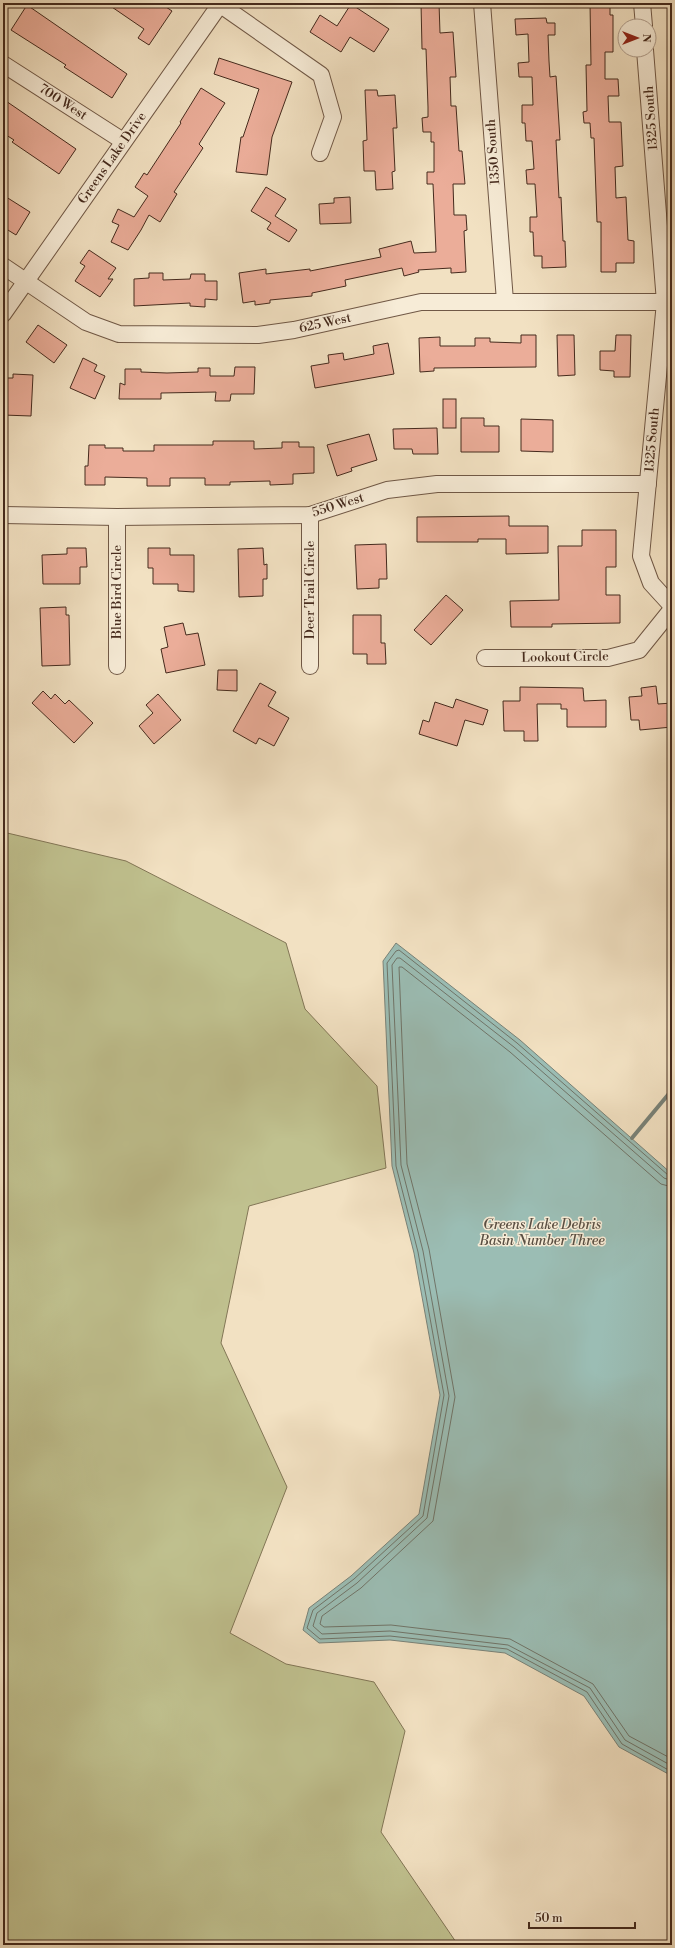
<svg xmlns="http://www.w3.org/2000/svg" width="675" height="1948" viewBox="0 0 675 1948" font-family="'Libre Bodoni',serif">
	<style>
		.green { fill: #c0c18f; stroke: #827656 }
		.water { fill: #9bbdb4; stroke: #798278 }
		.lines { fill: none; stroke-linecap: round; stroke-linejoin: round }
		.shore { stroke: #707468; stroke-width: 1 }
		.stream { stroke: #798278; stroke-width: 4 }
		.building { fill: #ebad99; stroke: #452a1d }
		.minor-casing { stroke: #705846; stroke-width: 18 }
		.minor { stroke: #f7ecd7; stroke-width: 16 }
		.labels { text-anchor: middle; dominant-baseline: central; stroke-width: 3; stroke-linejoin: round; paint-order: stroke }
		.street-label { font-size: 13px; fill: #452a1d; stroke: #f7ecd7 }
		.water-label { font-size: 14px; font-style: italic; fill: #5a4f43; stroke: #f7ecd7 }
	</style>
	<rect width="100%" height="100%" fill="#f2e1c2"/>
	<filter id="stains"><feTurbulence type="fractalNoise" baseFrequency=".005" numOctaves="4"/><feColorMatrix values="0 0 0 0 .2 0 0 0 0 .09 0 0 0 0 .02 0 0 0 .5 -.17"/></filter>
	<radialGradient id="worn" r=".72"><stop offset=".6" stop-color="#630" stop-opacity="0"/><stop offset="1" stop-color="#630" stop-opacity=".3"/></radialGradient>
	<path class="green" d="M3 832 126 861 286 943 305 1009 377 1086 386 1168 249 1206 221 1343 287 1487 230 1633 286 1664 374 1682 405 1731 381 1832 458 1945H3Z"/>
	<path class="water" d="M396 943 520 1040 672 1174V1776L619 1747 584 1696 505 1653 390 1640 319 1643 303 1630 309 1608 351 1576 419 1514 440 1395 414 1253 392 1166 383 961Z"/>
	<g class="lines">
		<g class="shore">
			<path d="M672 1176 668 1175 517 1043 399 950 396 951 387 963 396 1166 418 1252 444 1395 423 1516 354 1579 313 1610 307 1628 320 1639 390 1636 507 1649 587 1692 622 1744 672 1772"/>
			<path d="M672 1181 664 1178 514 1047 400 958H397L392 965 401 1165 423 1251 449 1396 427 1518 357 1583 317 1613 313 1626 322 1634 390 1631 508 1645 590 1688 625 1740 672 1766"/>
			<path d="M672 1187 661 1184 510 1052 402 967H399L407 1164 429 1249 455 1397 433 1521 361 1588 322 1616 320 1624 324 1627 391 1625 510 1639 593 1684 629 1736 672 1759"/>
		</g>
		<path class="stream" d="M632 1138 672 1090"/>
	</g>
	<g class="building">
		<path d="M106 3H160L172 11 149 45 138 38 144 29Z"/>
		<path d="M421 3H439L440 33 453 32 456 77H450L451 106H456L459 151H462L465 184H453L454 215H466L467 230 464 231 466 272 451 273V268L418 270 419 272 404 276 402 268 345 280 346 286 312 293V296L270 300V303L255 305V301L243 303 239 273 266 269V274L310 269V271L381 257 379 249 411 241 414 253 436 252 433 184H427V172H434V142H431V132H423L422 118 428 117V107L426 49H422Z"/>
		<path d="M590 3H610V15H613V52H605V79H618L619 96H608L609 122H621L623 166 615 167 616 198 626 197 628 240 634 241V263H616V272H601V222H597L594 138H591L590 123H584L583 112 587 111 586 65H591Z"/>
		<path d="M351 4 389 29 374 52 350 37 341 52 310 32 320 15 337 26Z"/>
		<path d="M27 5 127 74 112 98 64 67 66 65 11 30Z"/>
		<path d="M546 18 547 23H555V35H548L549 61 550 77 556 76 560 140H556L559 198 561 197 563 241H565L566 267 542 268V256H534L533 232H530V217H537L535 184H527L526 170 534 169 532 141H526L525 123H522V105H533L532 77H519L518 63 529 62 528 34 516 35 515 19Z"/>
		<path d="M219 58 292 82 272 137 267 175 236 172 241 137H243L259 89 214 74Z"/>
		<path d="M201 88 225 103 199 144 203 148 174 192 177 194 160 222 149 215 141 230 128 250 111 242 119 225 112 222 118 209 134 217 148 196 135 187 144 173 147 175 181 123 180 122Z"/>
		<path d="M365 90H377L378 96 395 95 397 128H393L395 171 392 172 393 189 376 190 375 171H364L363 141 367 140Z"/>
		<path d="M3 99 76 149 59 174 12 142 14 140 3 133Z"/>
		<path d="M266 187 286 199 275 216 297 230 289 242 267 229 271 223 251 211Z"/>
		<path d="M3 195 30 212 16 235 3 227Z"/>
		<path d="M350 197 351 223 320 224 319 204 334 203V198Z"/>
		<path d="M89 250 116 268 108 279H113L100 297 75 281 85 266 80 263Z"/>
		<path d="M149 273H163V280L190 279 191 274H205V281H217V300L205 299V307L190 306V303L134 306V279L149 278Z"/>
		<path d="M38 325 67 345 54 363 26 342Z"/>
		<path d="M521 335H536V367L434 368V371L420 372 419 338 440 337V346H475V338H490V342L521 343Z"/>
		<path d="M557 335H574L575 375 558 376Z"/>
		<path d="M616 335H631L630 377H614V371L600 370V351H615Z"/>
		<path d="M388 343 394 374 315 388 311 366 329 363 328 355 343 353 344 360 374 354 373 346Z"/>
		<path d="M83 358 97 365 94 371 105 376 95 399 70 388Z"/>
		<path d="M235 367H255L254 394H231L230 401H215L216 392 161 393V399H119L120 383 125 385V369H141V372L167 373 198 372V368H210V376H234Z"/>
		<path d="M13 374 33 375 31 416 3 415V378H13Z"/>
		<rect x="443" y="399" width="13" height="29"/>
		<path d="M461 418H484V426H499V452H461Z"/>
		<path d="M521 419 553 420V452L521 451Z"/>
		<path d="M437 428 438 454H413L412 449H394L393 429Z"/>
		<path d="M369 434 377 460 351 468 352 471 337 476 327 445Z"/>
		<path d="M213 441H254V449L282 448V442H299V447H314V473L293 474V484L270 485V481L230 482V485H205V478H170V486H147V478L105 477V485H85V466H88L89 445H105V448H123V451H154V445H213Z"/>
		<path d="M509 516V526H548V553L506 554V539H478V542H417V517Z"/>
		<path d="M582 530H616V567H606V595H620V623L552 624V627H511L510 601 559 600 558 546H582Z"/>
		<path d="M386 544 387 579H379V588L357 589 355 545Z"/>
		<path d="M67 548H86L87 567H80V584H43L42 555 67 554Z"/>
		<path d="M148 548H170V555H194V592L178 591V584H153V568H148Z"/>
		<path d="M263 548 264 565 267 564V579H263V596L239 597 238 549Z"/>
		<path d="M446 595 463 610 431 645 414 630Z"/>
		<path d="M66 607V615H69L70 665 42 666 40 608Z"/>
		<path d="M353 615H381V643H385L386 664H367V654H353Z"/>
		<path d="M183 623 186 635 198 633 205 665 166 673 161 649 168 647 164 627Z"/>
		<path d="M218 670H237V691L217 690Z"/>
		<path d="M260 683 276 692 268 706 289 718 274 746 259 738 256 744 233 731Z"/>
		<path d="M656 686 658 704 672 703V727L640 730 639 720H631L629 697 642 696 641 688Z"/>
		<path d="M520 687 583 688 584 701 606 700V727H567V709H561V704H537L538 741H524V731H504L503 701H520Z"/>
		<path d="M43 691 51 699 55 694 65 704 69 700 93 723 74 743 32 703Z"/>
		<path d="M158 694 181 720 154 744 139 726 153 713 146 705Z"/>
		<path d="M456 699 488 710 483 725 465 720 457 746 419 734 423 720 429 722 435 702 453 708Z"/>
	</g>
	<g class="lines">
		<g class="minor-casing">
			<g id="minor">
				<path d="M218 3 321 75 333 117 320 153"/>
				<path d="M482 3 505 301"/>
				<path d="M642 3 644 26"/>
				<path d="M645 50 665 302 641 556 651 583 672 606"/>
				<path d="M3 64 123 141"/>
				<path d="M3 266 86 322 119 334 258 335 294 330 421 302H665"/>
				<path d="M3 314 221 3"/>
				<path d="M3 515 117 517 310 515 387 490 437 484H648"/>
				<path d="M310 515V666"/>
				<path d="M117 517V666"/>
				<path d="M485 658H608L639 650 672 609"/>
			</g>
		</g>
		<use href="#minor" class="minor"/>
	</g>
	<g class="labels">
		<g class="street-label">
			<text transform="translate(63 102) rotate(33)">700 West</text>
			<text transform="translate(651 118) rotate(-94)">1325 South</text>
			<text transform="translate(493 152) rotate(-94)">1350 South</text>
			<text transform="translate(112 158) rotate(-55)">Greens Lake Drive</text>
			<text transform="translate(325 323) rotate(-12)">625 West</text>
			<text transform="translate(652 440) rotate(-85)">1325 South</text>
			<text transform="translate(338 505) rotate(-17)">550 West</text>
			<text transform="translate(310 590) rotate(-90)">Deer Trail Circle</text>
			<text transform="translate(117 592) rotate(-90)">Blue Bird Circle</text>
			<text transform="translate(565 657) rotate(-1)">Lookout Circle</text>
		</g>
		<g class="water-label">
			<text x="542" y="1225">Greens Lake Debris<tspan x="542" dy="16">Basin Number Three</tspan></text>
		</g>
	</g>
	<rect width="675" height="1948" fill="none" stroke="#f2e1c2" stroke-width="16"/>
	<rect x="4" y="4" width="667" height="1940" fill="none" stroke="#452a1d" stroke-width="2"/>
	<rect x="8" y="8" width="659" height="1932" fill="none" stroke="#452a1d"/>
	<g transform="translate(637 38) rotate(90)"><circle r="19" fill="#f7ecd7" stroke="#b09e8d"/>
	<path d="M0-3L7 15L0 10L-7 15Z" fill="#8f2418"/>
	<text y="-6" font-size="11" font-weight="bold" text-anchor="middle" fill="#452a1d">N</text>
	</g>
	<path d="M529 1922v6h106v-6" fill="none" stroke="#452a1d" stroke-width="2"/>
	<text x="535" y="1922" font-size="12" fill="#452a1d" stroke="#f7ecd7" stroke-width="3" paint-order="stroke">50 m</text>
	<rect width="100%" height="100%" filter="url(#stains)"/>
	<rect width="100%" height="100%" fill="url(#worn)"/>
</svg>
